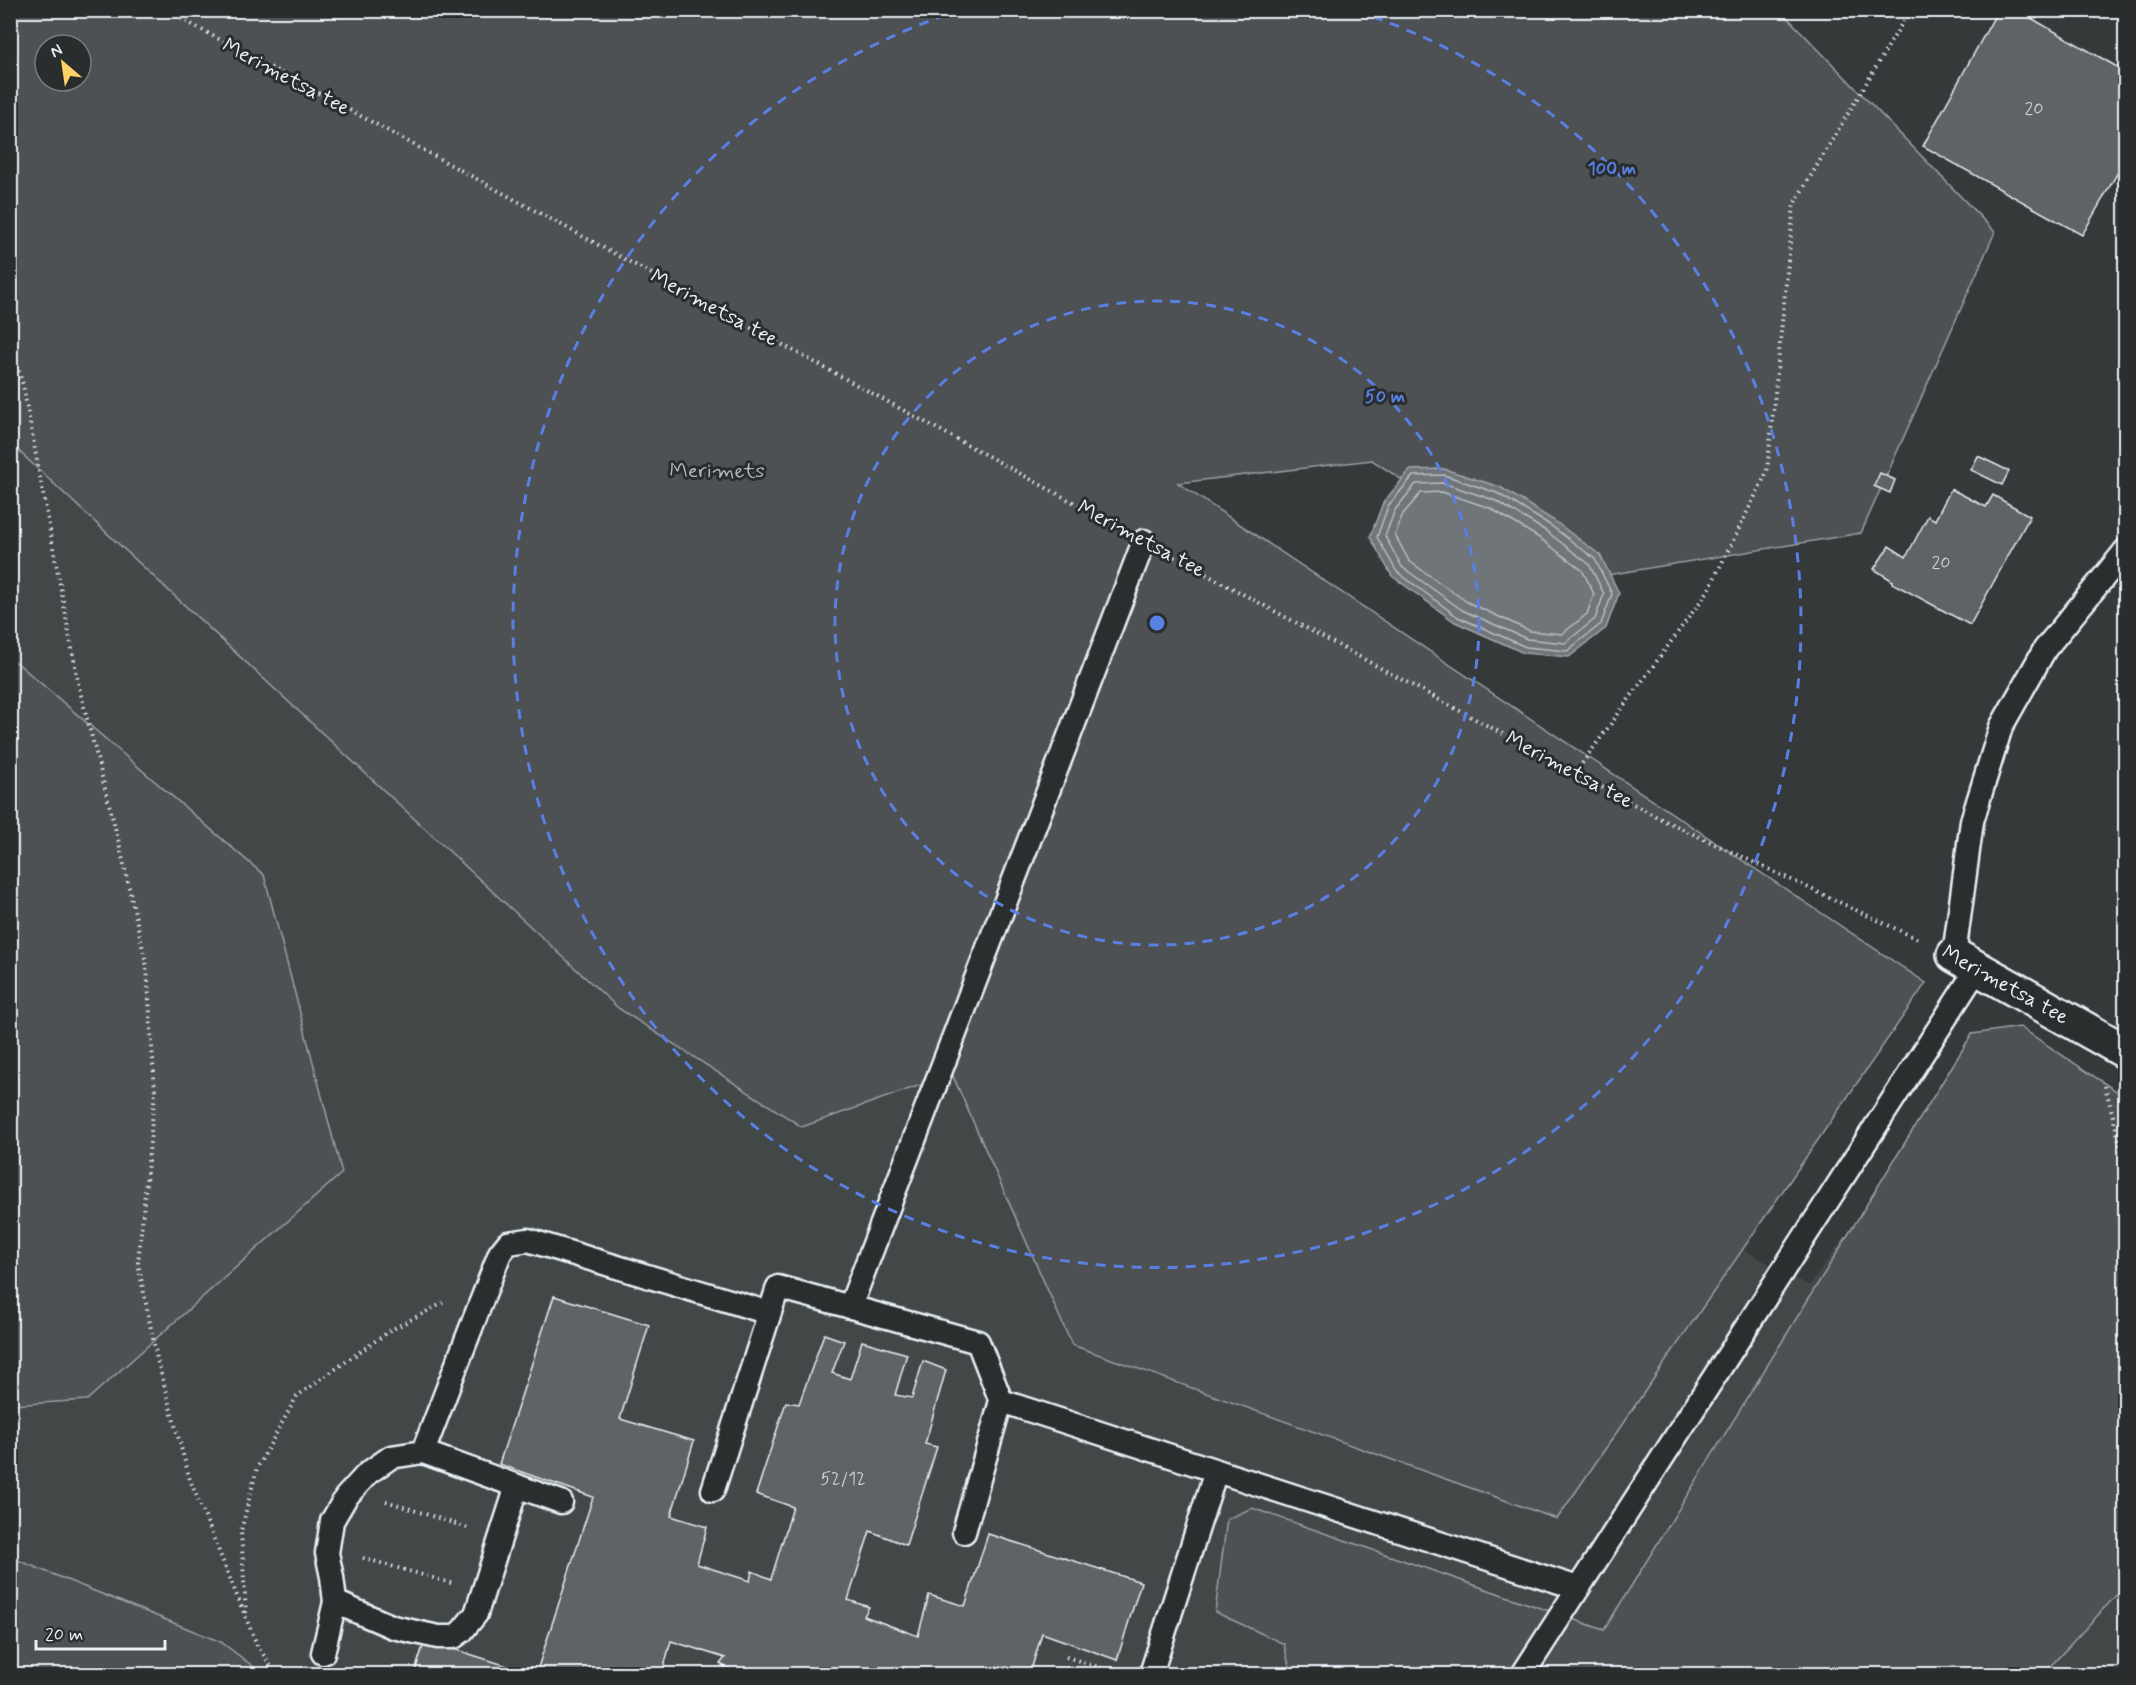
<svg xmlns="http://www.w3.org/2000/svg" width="2136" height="1685" viewBox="0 0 2136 1685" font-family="Mynerve,sans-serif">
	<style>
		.built { fill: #424647 }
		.green { fill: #4d5152; stroke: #9aa1a5; stroke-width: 1.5; fill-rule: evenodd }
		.water { fill: #707579; stroke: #a0a7ac; stroke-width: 1.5 }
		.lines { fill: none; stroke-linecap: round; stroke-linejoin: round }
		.shore { stroke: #b8bfc5; stroke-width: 1.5 }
		.building { fill: #5f6365; stroke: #e8f1f8; stroke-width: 1.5 }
		.lane-casing { stroke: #e8f1f8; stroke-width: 27 }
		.street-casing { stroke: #e8f1f8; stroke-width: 38 }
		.path { stroke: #e8f1f8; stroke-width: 4; stroke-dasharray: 1.5 4.5; stroke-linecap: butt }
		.lane { stroke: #2a2d2e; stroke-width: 22 }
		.street { stroke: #2a2d2e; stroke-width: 33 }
		.ring { fill: none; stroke: #5a7fe2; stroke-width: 3; stroke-dasharray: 10 8 }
		.labels { text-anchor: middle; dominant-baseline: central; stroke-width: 6; stroke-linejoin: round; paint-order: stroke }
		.number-label { font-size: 18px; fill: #c6ced3 }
		.street-label { font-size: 21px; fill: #e8f1f8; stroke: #2a2d2e }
		.park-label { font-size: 21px; fill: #b2b9be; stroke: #2a2d2e }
		.centre { fill: #5a7fe2; stroke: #2a2d2e; stroke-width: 3 }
		.ring-label { font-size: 18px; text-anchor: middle; font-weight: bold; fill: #5a7fe2; stroke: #2a2d2e; stroke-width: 6; stroke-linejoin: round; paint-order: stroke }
	</style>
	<rect width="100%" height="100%" fill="#35393a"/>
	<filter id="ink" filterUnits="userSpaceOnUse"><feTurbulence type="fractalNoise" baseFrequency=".0167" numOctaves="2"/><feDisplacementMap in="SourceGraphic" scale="12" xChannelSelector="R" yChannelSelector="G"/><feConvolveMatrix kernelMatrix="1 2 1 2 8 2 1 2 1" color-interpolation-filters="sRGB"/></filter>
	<g filter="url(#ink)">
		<path class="built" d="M70 325 1809 1286 1964 1071 2125 1161V1674H11L10 453Z"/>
		<g class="green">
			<path d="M10 11H1781L1995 232 1861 533 1559 583 1372 460 1178 483 1926 983 1557 1519 1072 1345 952 1074 802 1127 618 1008 11 444ZM45 45H81V81H45Z"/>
			<path d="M11 661 16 662 264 875 342 1173 87 1400 11 1405Z"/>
			<path d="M2020 1027 2125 1097V1586L2043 1674H1291L1284 1644 1215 1612 1227 1519 1252 1508 1604 1630 1972 1034Z"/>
			<path d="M10 1557 221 1642 263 1674H11Z"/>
		</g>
		<path class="water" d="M1444 469 1500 487 1553 520 1600 555 1619 593 1606 628 1569 657 1524 653 1455 622 1392 576 1370 537 1383 503 1410 470Z"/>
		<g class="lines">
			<g class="shore">
				<path d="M1444 475 1497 493 1550 525 1595 559 1612 594 1601 624 1567 651 1526 647 1458 617 1397 572 1377 537 1388 506 1413 476Z"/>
				<path d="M1443 483 1494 500 1546 531 1589 564 1604 594 1595 619 1565 643 1527 639 1462 610 1402 567 1385 536 1395 510 1416 484Z"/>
				<path d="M1442 492 1490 508 1541 539 1582 570 1594 594 1587 614 1562 634 1530 631 1467 602 1409 561 1395 535 1403 514 1421 493Z"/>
			</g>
		</g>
		<g class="building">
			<path d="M1998 10H2017L2126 72V158L2082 235 1923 146Z"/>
			<path d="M1978 456 2009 471 2002 485 1971 470Z"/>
			<path d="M1880 473 1895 480 1890 493 1874 486Z"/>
			<path d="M1951 489 1986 507 1993 495 2030 516 1970 625 1892 583 1893 581 1874 569 1889 546 1906 557 1928 516 1935 520Z"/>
			<path d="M554 1296 649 1325 620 1419 694 1441 671 1516 707 1527 697 1564 750 1581 752 1571 771 1579 793 1507 756 1494 786 1402 799 1404 824 1334 844 1341 832 1373 850 1379 862 1341 907 1354 895 1395 912 1398 923 1361 946 1370 925 1444 937 1447 906 1545 870 1531 848 1600 869 1607 864 1616 918 1636 929 1595 965 1606 988 1534 1141 1582 1117 1660 1042 1633 1030 1674H734L735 1672 720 1664 725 1658 671 1641 662 1674H649L623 1665 620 1674H536L593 1497 499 1464Z"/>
			<path d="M425 1640 533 1674H414Z"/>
		</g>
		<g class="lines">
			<g class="lane-casing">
				<g id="lane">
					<path d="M1954 955 1972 821 2001 727 2045 649 2126 550"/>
					<path d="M850 1307 1144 541"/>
					<path d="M423 1452 500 1253 508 1243 528 1240 769 1313"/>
					<path d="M713 1490 778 1287 978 1342 1001 1401"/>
					<path d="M964 1532 1001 1401 1578 1588"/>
					<path d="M335 1602 393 1627 438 1637H454L462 1631 476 1614 517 1486"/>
					<path d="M323 1653 335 1602 332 1577 327 1553 332 1521 346 1497 368 1473 391 1457 423 1452 561 1502"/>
					<path d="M1151 1674 1216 1471"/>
					<path d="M1523 1674 1977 969"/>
				</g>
			</g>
			<g class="street-casing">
				<path id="street" d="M1954 955 2126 1052"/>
			</g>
			<g class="path">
				<path d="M165 10 1115 525"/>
				<path d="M2116 10 2126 16"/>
				<path d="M10 342 23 385 79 687 119 843 147 967 155 1092 138 1263 157 1359 190 1480 257 1645 276 1674"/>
				<path d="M1174 557 1659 818 1920 940"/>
				<path d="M1575 773 1708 591 1767 472 1794 204 1910 10"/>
				<path d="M2105 1086 2126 1166"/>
				<path d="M386 1501 468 1528"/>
				<path d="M363 1558 451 1583"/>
				<path d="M246 1613 241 1531 257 1468 297 1396 391 1330 443 1303"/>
				<path d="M1066 1657 1118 1673"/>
			</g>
			<use href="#lane" class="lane"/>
			<use href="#street" class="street"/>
		</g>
	</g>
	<g class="ring">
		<circle cx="1157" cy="623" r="322"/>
		<path d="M1356 11A644 644 0 1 1 958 11"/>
	</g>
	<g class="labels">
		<g class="number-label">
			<text x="2034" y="109">20</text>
			<text x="1941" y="563">20</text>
			<text x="843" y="1479">52/12</text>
		</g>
		<g class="street-label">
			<text transform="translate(286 77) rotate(28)">Merimetsa tee</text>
			<text transform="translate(714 308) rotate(28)">Merimetsa tee</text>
			<text transform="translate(1141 539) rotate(28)">Merimetsa tee</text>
			<text transform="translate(1569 770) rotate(28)">Merimetsa tee</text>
			<text transform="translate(2005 985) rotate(29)">Merimetsa tee</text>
		</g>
		<g class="park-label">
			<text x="717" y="471">Merimets</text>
		</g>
	</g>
	<circle cx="1157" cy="623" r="9" class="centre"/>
	<g class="ring-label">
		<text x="1612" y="174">100 m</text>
		<text x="1385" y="402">50 m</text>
	</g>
	<rect width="2136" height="1685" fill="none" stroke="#2a2d2e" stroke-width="36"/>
	<rect x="18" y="18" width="2100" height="1649" fill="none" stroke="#e8f1f8" stroke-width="2" filter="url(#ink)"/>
	<g transform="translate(63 63) rotate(331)"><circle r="28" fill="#2a2d2e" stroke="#767b7f" stroke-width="1.5"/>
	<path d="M0-4.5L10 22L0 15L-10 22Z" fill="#ffd166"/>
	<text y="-9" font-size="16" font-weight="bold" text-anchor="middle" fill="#e8f1f8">N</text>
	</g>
	<path d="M36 1640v9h129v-9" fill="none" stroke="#e8f1f8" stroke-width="3"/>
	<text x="45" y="1640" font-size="18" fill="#e8f1f8" stroke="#2a2d2e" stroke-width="4.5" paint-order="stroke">20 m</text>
</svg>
